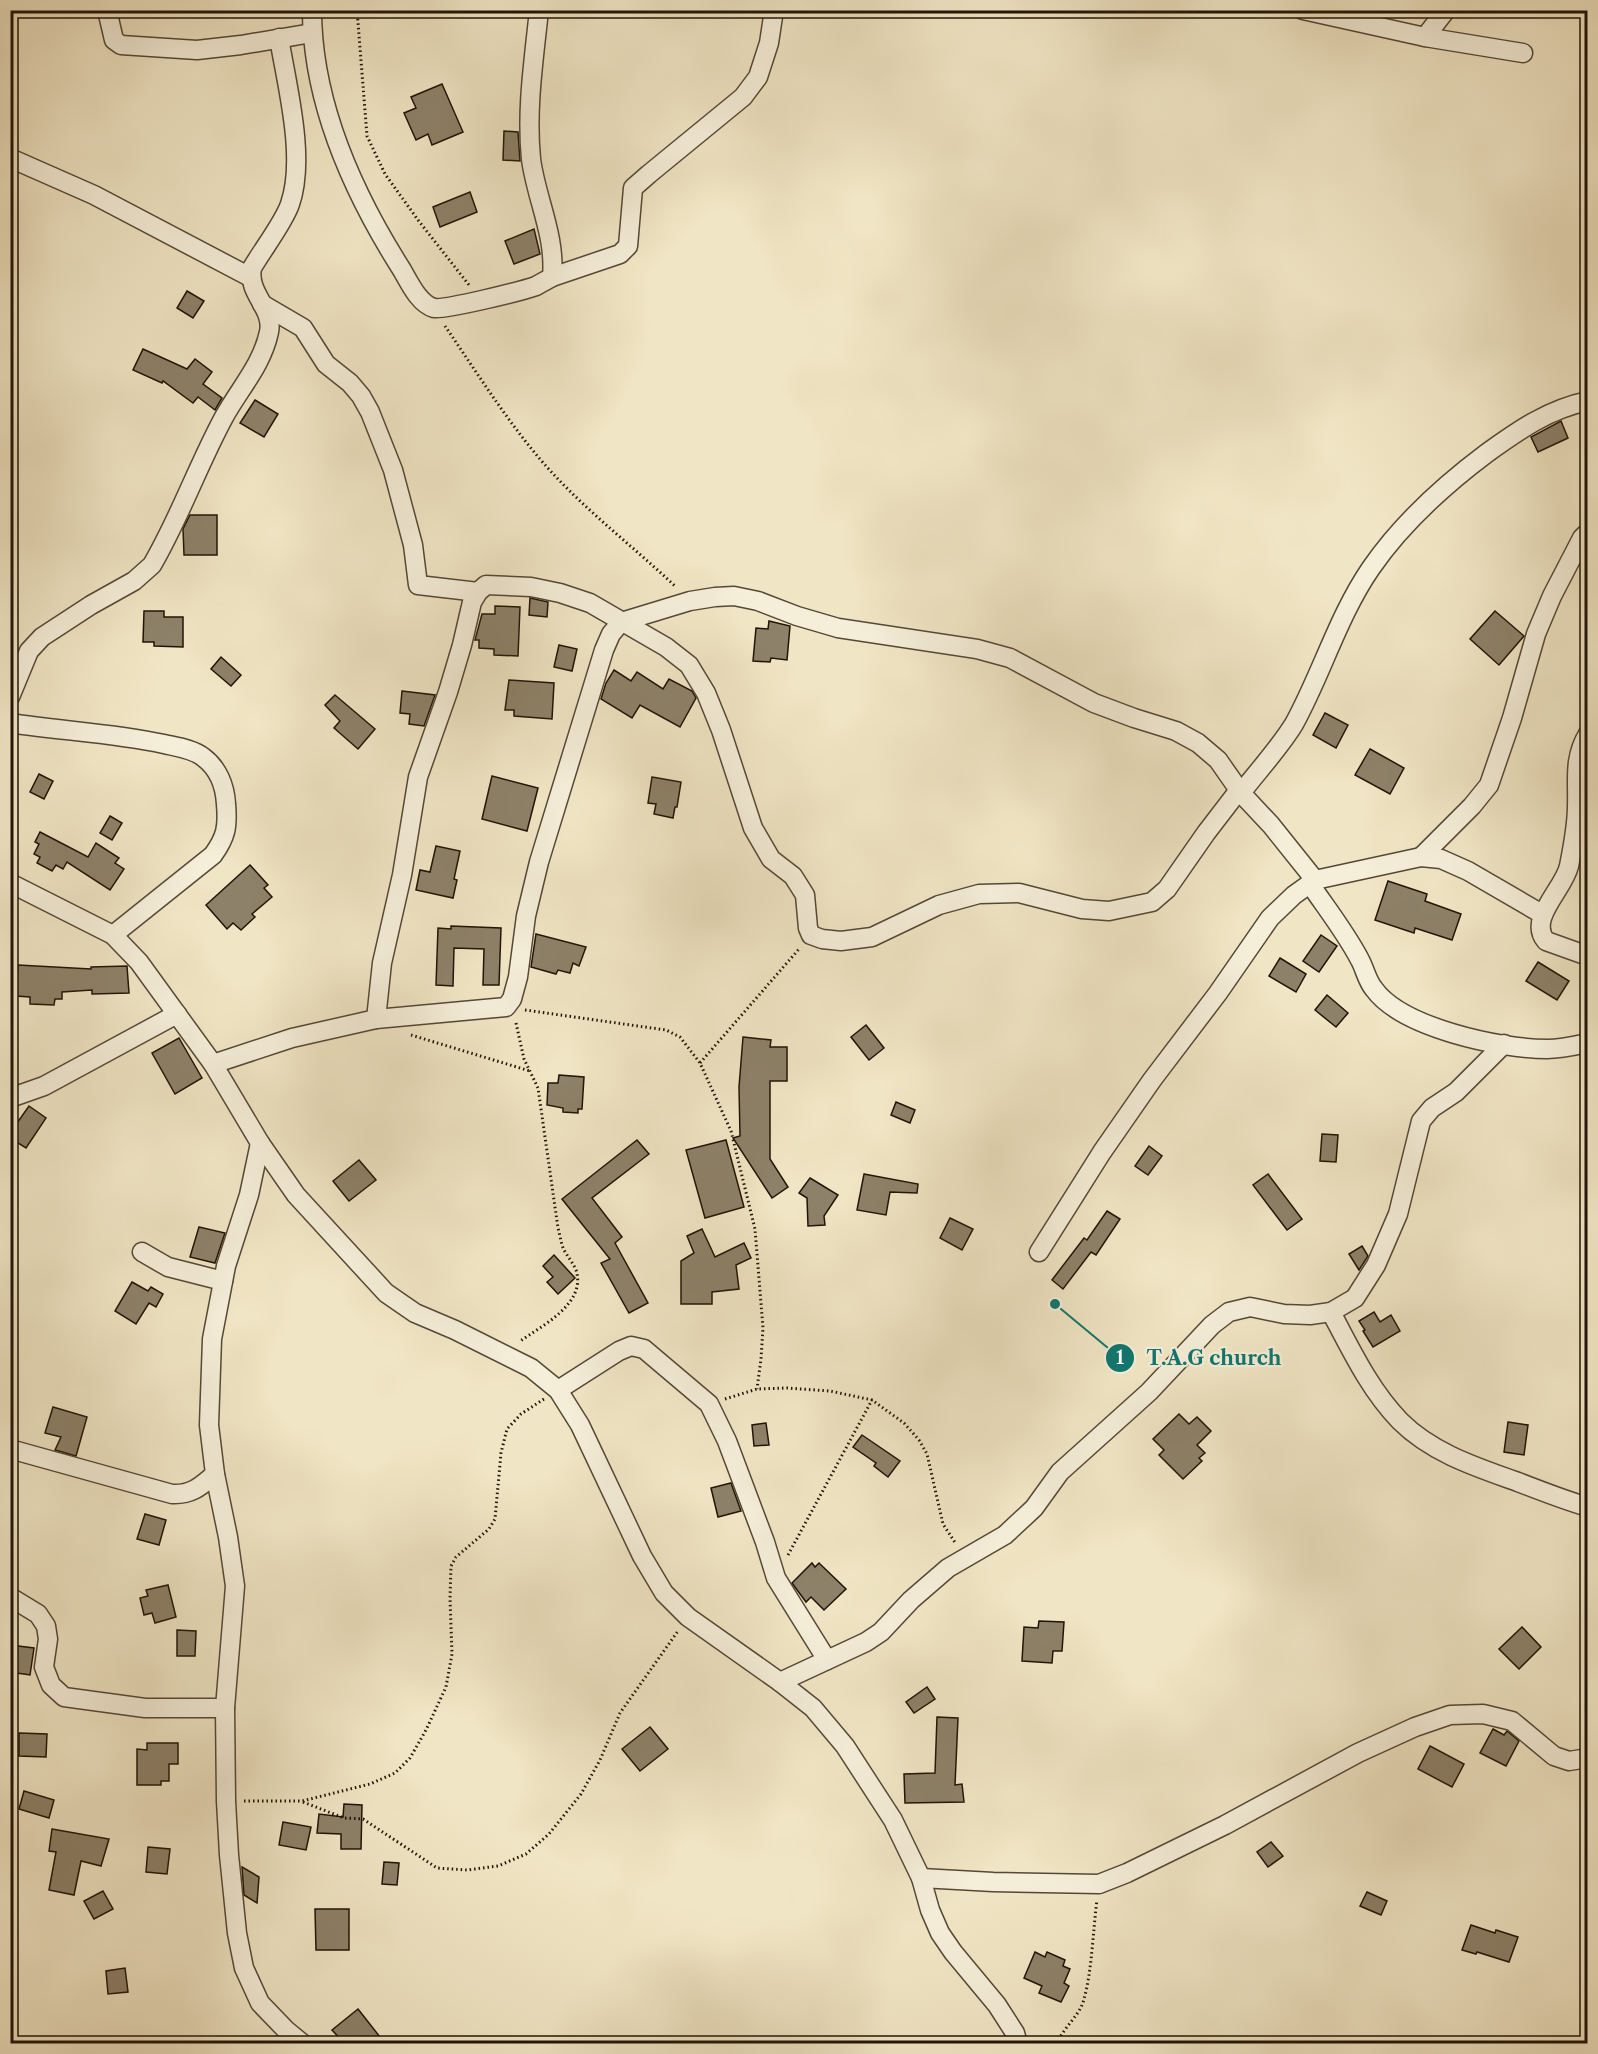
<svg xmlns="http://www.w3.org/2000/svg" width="1598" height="2054" viewBox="0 0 1598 2054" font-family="'Libre Caslon Text',serif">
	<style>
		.building { fill: #8d8169; stroke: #211406; stroke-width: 1.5 }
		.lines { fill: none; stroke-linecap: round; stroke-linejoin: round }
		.minor-casing { stroke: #554836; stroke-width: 21 }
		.path { stroke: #211406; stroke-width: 3; stroke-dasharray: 1.5 3; stroke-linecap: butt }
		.minor { stroke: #f5eed9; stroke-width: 18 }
		.leader { fill: none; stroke: #0f766e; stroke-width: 2 }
		.callout-dot { fill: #0f766e; stroke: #f5eed9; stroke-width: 2 }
		.mark-label { font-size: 18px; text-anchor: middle; font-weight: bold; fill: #fff }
		.callout-label { font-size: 20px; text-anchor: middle; font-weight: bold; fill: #0f766e; stroke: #f5eed9; stroke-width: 4.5; stroke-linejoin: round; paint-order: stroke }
	</style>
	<rect width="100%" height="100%" fill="#f0e5c4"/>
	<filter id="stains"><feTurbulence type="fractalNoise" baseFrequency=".00333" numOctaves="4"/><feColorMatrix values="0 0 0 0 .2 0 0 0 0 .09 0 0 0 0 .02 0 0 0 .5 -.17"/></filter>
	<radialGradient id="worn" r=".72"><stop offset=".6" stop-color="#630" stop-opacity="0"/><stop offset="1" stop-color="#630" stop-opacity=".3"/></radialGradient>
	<g class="building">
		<path d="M442 84 463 132 432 145 428 134 416 140 404 113 416 108 411 97Z"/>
		<path d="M504 131 518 132 520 161 503 160Z"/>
		<path d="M470 192 477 212 440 227 433 207Z"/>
		<path d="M534 229 540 254 514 264 505 241Z"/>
		<path d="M187 291 204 301 193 318 177 308Z"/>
		<path d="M143 349 187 369 195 359 212 372 203 384 222 398 215 410 198 397 193 403 163 381 162 383 133 370Z"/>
		<path d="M255 400 278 414 264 437 240 423Z"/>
		<path d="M1561 421 1568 438 1538 452 1531 437Z"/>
		<path d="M190 515H217V555H184L183 529Z"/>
		<path d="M530 598 548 602 547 617 529 615Z"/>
		<path d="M495 606 520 607 518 656 494 655V649L479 648V640H475L482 614H495Z"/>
		<path d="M144 611H164V617H183V647L154 646V642H143Z"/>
		<path d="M1495 611 1524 636 1499 665 1470 639Z"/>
		<path d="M769 621 790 626 787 660 771 658 770 662 753 661 756 628 768 629Z"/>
		<path d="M559 645 577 649 572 671 554 667Z"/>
		<path d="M221 657 241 675 231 686 211 669Z"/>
		<path d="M614 670 631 681 637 672 663 689 669 679 692 691 696 698 680 727 640 705 632 718 601 699 606 683Z"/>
		<path d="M509 680 554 683 552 719 514 716V710H505Z"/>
		<path d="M402 691 435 695 424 726 409 724 410 714 400 713Z"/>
		<path d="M335 695 375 729 358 749 334 728 340 721 325 705Z"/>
		<path d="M1325 713 1348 725 1336 748 1313 735Z"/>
		<path d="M1370 749 1404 768 1390 794 1355 775Z"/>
		<path d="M39 774 53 781 44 799 30 792Z"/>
		<path d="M492 776 538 788 527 831 482 819Z"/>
		<path d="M652 777 681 782 677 807H675L673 818 654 814 656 804 648 803Z"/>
		<path d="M110 816 122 823 112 840 100 833Z"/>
		<path d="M40 832 88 857 96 843 119 858 115 863 124 869 110 890 67 862 63 869 56 865 52 871 37 863 40 857 34 854 39 844 35 842Z"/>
		<path d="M436 846 460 851 454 879 457 880 453 898 416 890 420 870 430 872Z"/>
		<path d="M250 865 268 885 264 888 272 897 252 914 255 917 241 930 233 923 227 929 206 905Z"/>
		<path d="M1388 881 1427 894 1425 901 1461 914 1452 940 1415 928 1414 933 1375 920Z"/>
		<path d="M451 926 501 928 499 985H483L484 949 454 948 453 986 436 985 438 928 451 929Z"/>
		<path d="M536 934 586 947 579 966 573 963 570 973 558 970 556 974 531 967Z"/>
		<path d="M1321 935 1337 946 1319 972 1303 961Z"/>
		<path d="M1280 958 1306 974 1296 992 1269 976Z"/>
		<path d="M1538 962 1569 981 1557 1000 1526 981Z"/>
		<path d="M18 965 91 969V967L127 966 129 993 92 994V990L62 992V999H55L54 1005 30 1004V997L16 996Z"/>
		<path d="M1327 995 1348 1013 1336 1027 1315 1010Z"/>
		<path d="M866 1025 884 1048 869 1060 851 1037Z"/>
		<path d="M743 1037 771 1040 770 1047H787V1081H770V1159L788 1187 772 1198 733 1138 740 1136 739 1087Z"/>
		<path d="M179 1038 202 1078 175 1094 152 1053Z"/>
		<path d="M559 1075 584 1077 582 1109H578V1113L563 1112V1108L547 1105 548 1083H558Z"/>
		<path d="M896 1102 915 1110 910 1123 891 1115Z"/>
		<path d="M29 1106 46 1118 26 1148 10 1138V1133Z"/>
		<path d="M1322 1134 1338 1135 1336 1162 1320 1161Z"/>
		<path d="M637 1140 649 1154 592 1198 622 1237 615 1243 648 1303 629 1313 601 1263 610 1259 562 1199Z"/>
		<path d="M726 1140 744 1207 705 1218 686 1150Z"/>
		<path d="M1149 1146 1162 1156 1148 1175 1135 1166Z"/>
		<path d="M359 1160 376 1180 349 1201 333 1181Z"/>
		<path d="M864 1174 918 1184 917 1193 890 1192 886 1215 857 1210Z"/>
		<path d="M1268 1174 1302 1219 1287 1230 1253 1185Z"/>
		<path d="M810 1178 838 1195 824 1216 825 1225 808 1226 807 1198 799 1193Z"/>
		<path d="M1107 1211 1120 1219 1096 1255 1091 1252 1063 1289 1052 1280 1084 1238 1087 1240Z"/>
		<path d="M950 1218 973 1229 962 1250 940 1238Z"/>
		<path d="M199 1227 225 1233 215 1263 190 1257Z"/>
		<path d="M702 1229 715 1257 744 1243 751 1258 736 1265 739 1289 712 1292V1304H681V1261L694 1253 687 1236Z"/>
		<path d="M1362 1246 1368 1256 1359 1270 1349 1254Z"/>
		<path d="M554 1255 575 1278 558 1294 547 1282 553 1277 543 1266Z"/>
		<path d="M132 1282 148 1291 151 1287 163 1294 156 1307 149 1303 136 1324 115 1311Z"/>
		<path d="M1374 1312 1380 1322 1391 1315 1400 1331 1373 1347 1363 1331 1365 1330 1359 1321Z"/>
		<path d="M53 1407 87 1417 76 1456 55 1450 61 1437 45 1433Z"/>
		<path d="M1179 1414 1189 1424 1197 1417 1211 1431 1197 1445 1205 1453 1199 1458 1202 1461 1183 1479 1159 1455 1164 1450 1153 1439Z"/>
		<path d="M1508 1422 1528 1425 1524 1455 1504 1452Z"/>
		<path d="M766 1423 769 1445 754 1446 752 1425Z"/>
		<path d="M862 1435 900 1461 888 1477 874 1466 876 1463 853 1447Z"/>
		<path d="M731 1483 741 1511 718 1517 711 1488Z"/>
		<path d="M145 1514 166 1520 159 1545 137 1539Z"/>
		<path d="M812 1563 815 1567 819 1563 846 1589 824 1610 811 1597 806 1602 792 1583Z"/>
		<path d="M168 1585 176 1617 155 1623 152 1613 144 1615 140 1598 148 1596 146 1590Z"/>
		<path d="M1039 1621 1064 1622 1062 1651H1053L1052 1663 1022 1661 1024 1627 1038 1628Z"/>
		<path d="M1522 1627 1541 1647 1519 1669 1499 1649Z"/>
		<path d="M177 1630 196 1631 195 1656H177Z"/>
		<path d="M10 1645 34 1648 30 1675 10 1672Z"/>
		<path d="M927 1687 935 1699 914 1713 906 1702Z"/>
		<path d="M937 1717 958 1718 955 1785 962 1784 964 1802 905 1803 904 1774 935 1773Z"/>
		<path d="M650 1727 668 1749 640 1771 622 1749Z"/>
		<path d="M1493 1729 1504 1735 1507 1731 1519 1741 1506 1766 1480 1753Z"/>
		<path d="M19 1733 47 1734 46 1757 19 1756Z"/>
		<path d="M147 1743H178V1764H169V1781H161V1785H137V1749L147 1750Z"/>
		<path d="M1430 1746 1464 1764 1452 1787 1418 1769Z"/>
		<path d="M24 1791 54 1800 49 1818 19 1809Z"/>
		<path d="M344 1804 362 1805 361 1849H341V1834L317 1833 319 1814 343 1817Z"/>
		<path d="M283 1822 311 1827 306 1850 279 1845Z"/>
		<path d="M52 1829 109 1839 101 1866 81 1861 74 1895 49 1890 56 1852 49 1851Z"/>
		<path d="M1271 1842 1283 1856 1268 1867 1257 1852Z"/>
		<path d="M148 1847 170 1849 167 1874 146 1872Z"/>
		<path d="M384 1862 399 1863 397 1885 382 1884Z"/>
		<path d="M242 1867 259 1877 257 1903 244 1895Z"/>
		<path d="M103 1891 113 1909 94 1919 84 1901Z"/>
		<path d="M1367 1892 1387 1901 1381 1915 1360 1906Z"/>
		<path d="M315 1909H349V1950H316Z"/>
		<path d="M1471 1925 1495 1933 1496 1930 1518 1937 1509 1962 1477 1952 1476 1954 1462 1950Z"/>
		<path d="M1035 1952 1045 1957 1047 1952 1065 1960 1063 1966 1070 1969 1064 1983 1069 1986 1061 2002 1039 1993 1042 1986 1024 1978Z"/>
		<path d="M125 1968 128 1992 108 1994 106 1971Z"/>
		<path d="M358 2009 380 2037 372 2043H344L332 2030Z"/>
	</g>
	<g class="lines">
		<g class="minor-casing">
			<g id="minor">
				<path d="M107 10 114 40 121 45 197 50 241 45 312 33"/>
				<path d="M312 10C312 103 353 193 402 270 409 282 419 304 434 308 445 310 522 291 536 286 541 283 547 280 552 277 556 236 536 198 531 159 526 109 534 59 539 10"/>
				<path d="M1303 10 1425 37 1523 53"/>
				<path d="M1425 37 1446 10"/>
				<path d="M10 158 94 195 250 277"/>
				<path d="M552 277 620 254 628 246 633 188 649 174 743 97 758 77 769 43 774 10"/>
				<path d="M262 304 303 328 326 364 350 383 361 396 370 412 393 470 413 545 418 585 478 592"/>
				<path d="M10 697 29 651 42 637 91 605 134 581 152 565C180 517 198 465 224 417 240 388 262 365 269 332 274 308 247 294 252 268 263 249 284 222 290 204 306 158 287 86 279 38"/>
				<path d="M10 723C62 731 114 733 164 744 177 747 193 749 203 757 218 768 225 786 226 804 228 827 226 837 213 855L113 935"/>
				<path d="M1588 734C1573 759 1578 779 1577 806 1577 826 1573 846 1569 866 1564 889 1527 919 1546 941L1588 956"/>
				<path d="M1241 793C1258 771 1280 747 1294 724 1322 673 1338 616 1371 568 1402 523 1443 486 1487 453 1519 430 1549 409 1588 401"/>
				<path d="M1421 857 1472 806 1489 785 1512 718 1536 634 1552 596 1582 538 1588 532"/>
				<path d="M10 883 113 935 139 962 213 1064 260 1143 296 1195 386 1293 415 1313 455 1330 531 1368 558 1390 580 1425 642 1556 664 1593 688 1617 780 1682 813 1708 845 1746 893 1820 921 1878 930 1910 940 1933 953 1952 997 2005 1015 2033 1018 2044"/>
				<path d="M1310 884C1327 909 1346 933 1360 960 1365 969 1367 981 1374 989 1402 1028 1501 1049 1547 1049 1561 1049 1574 1046 1588 1043"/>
				<path d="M376 1019 382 963 402 875 418 777 448 692 462 645 472 602 478 592 486 585 531 587 560 593 590 603 666 647 689 665 706 693 721 730 753 828 771 859 793 876 805 895 808 928 811 935 822 939 841 941 872 937 939 905 979 894 1019 893 1082 909 1109 911 1152 902 1167 889 1206 833 1239 790"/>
				<path d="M213 1064 292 1038 376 1019 506 1007 512 999 518 977 526 916 539 862 604 650 611 634 621 622 690 601 715 597 734 596 758 601 797 616 838 628 977 649 1010 658 1094 703 1134 718 1176 731 1198 743 1218 760 1241 793 1271 825 1315 880"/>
				<path d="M10 1098 44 1086 177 1014"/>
				<path d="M260 1143 249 1195 226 1266 212 1339 209 1425 215 1474 228 1537 235 1586 225 1708 226 1801 229 1855 237 1933 244 1968 260 2003 286 2030 303 2044"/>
				<path d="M142 1252 168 1267 223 1281"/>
				<path d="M1039 1252 1102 1152 1152 1080 1218 993 1270 918 1294 895 1315 880 1421 857 1441 859 1468 871 1542 914"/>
				<path d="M1331 1312C1351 1350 1370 1390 1400 1421 1432 1453 1476 1467 1518 1482 1541 1491 1564 1500 1588 1507"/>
				<path d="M558 1390 619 1351 631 1346 644 1349 709 1404 727 1441 765 1542 776 1578 827 1660"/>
				<path d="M10 1449 172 1494C192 1495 201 1486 215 1474"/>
				<path d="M10 1597 38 1614 46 1626 48 1639 44 1667 51 1685 64 1697 145 1708H225"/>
				<path d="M780 1682 866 1642 881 1632 911 1600 948 1568 1005 1535 1034 1508 1060 1472 1149 1392 1212 1325 1229 1312 1250 1307 1284 1314 1310 1315 1331 1312 1355 1298 1376 1265 1398 1214 1421 1121 1432 1108 1456 1092 1504 1044"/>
				<path d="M921 1878 993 1882 1099 1884 1127 1873 1225 1825 1358 1753 1415 1727 1450 1715 1483 1714 1512 1721 1554 1756 1569 1761 1588 1758"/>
			</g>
		</g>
		<g class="path">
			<path d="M357 10 367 136 385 174 418 220 469 285"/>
			<path d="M445 326C480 377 515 434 557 478 594 517 637 550 676 587"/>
			<path d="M525 1010 666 1030 680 1037 700 1063 731 1131 755 1229 763 1328 761 1359 757 1389"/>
			<path d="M516 1023 524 1059 538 1088 558 1228C560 1235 561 1244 564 1250 568 1257 573 1263 576 1270 587 1304 541 1326 519 1342"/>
			<path d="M411 1035 530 1071"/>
			<path d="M700 1063 799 949"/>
			<path d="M725 1399 757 1389 787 1388 830 1391 872 1400 904 1423 919 1440 927 1454 943 1524 956 1544"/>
			<path d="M788 1555 872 1400"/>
			<path d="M244 1801H302L370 1784 395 1773 410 1758 426 1730 446 1687 452 1654 450 1598 451 1566 456 1557 489 1529 495 1519 501 1453 507 1429 521 1414 544 1399"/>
			<path d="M303 1802 344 1818 363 1819 437 1868 467 1870 498 1866 526 1854 549 1834 581 1794 600 1760 620 1713 678 1631"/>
			<path d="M1057 2044C1063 2027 1080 2016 1084 1999 1092 1971 1093 1930 1097 1900"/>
		</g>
		<use href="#minor" class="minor"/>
	</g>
	<path class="leader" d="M1055 1304L1120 1358"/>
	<g class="callout-dot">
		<circle cx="1055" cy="1304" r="6"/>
		<circle cx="1120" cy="1358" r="15"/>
	</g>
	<g class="mark-label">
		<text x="1120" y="1364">1</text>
	</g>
	<g class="callout-label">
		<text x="1214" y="1365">T.A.G church</text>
	</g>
	<rect width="1598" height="2054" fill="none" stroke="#f0e5c4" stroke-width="36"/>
	<rect x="12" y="12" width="1574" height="2030" fill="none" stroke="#211406" stroke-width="3"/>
	<rect x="18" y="18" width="1562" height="2018" fill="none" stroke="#211406" stroke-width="1.5"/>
	<rect width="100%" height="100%" filter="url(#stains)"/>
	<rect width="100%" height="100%" fill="url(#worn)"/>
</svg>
